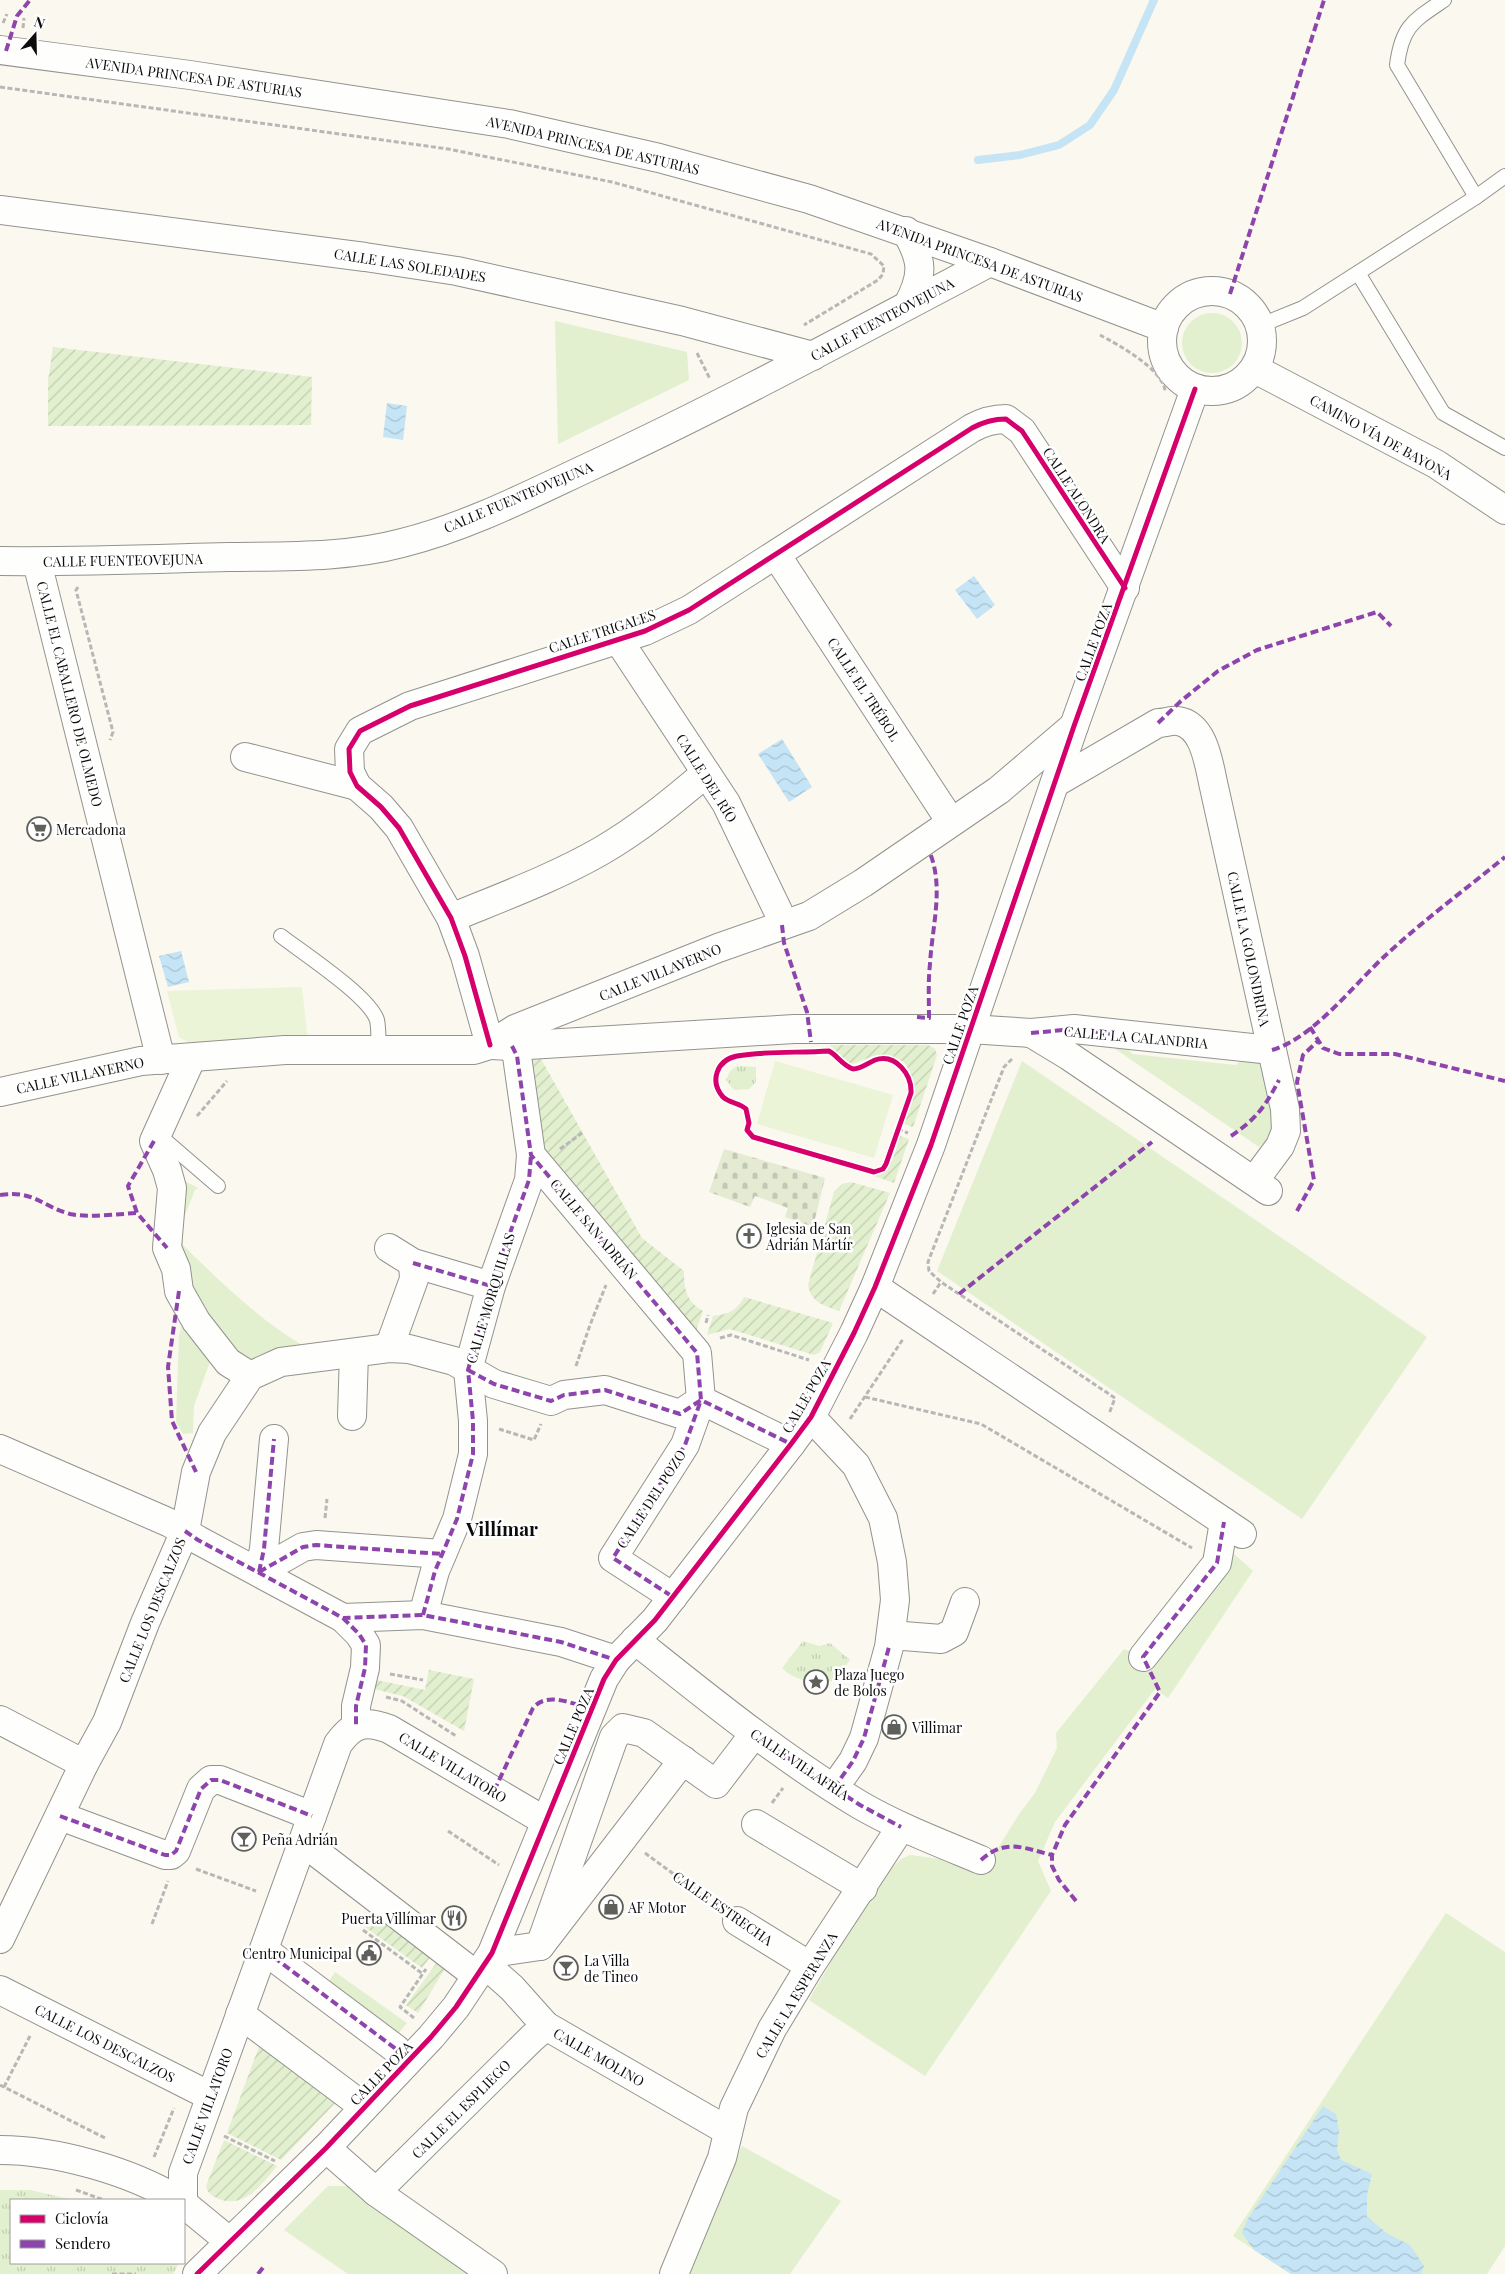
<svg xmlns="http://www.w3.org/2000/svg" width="1505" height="2274" viewBox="0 0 1505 2274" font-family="'Playfair Display',serif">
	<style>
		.grass { fill: #e2f0cf }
		.cemetery { fill: url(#cemetery-stones) }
		.park { fill: url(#park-tufts) }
		.garden { fill: url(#garden-furrows) }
		.pitch { fill: #ecf4d8 }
		.water { fill: url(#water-waves) }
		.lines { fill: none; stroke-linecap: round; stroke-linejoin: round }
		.stream { stroke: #c5e4f5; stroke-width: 8 }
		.lane-casing { stroke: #93928e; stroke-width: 16 }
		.street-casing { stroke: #93928e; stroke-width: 30 }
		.path { stroke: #b7b7b5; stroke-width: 3; stroke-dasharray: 5 2.5; stroke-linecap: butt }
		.lane { stroke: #fefefd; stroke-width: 14 }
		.street { stroke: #fefefd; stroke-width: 28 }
		.quiet { stroke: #8e44ad; stroke-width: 4; stroke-dasharray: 8 4; stroke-linecap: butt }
		.cycleway-casing { stroke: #fff; stroke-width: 8 }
		.cycleway { stroke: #d6006c; stroke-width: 5 }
		.labels { text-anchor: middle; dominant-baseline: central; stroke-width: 5; stroke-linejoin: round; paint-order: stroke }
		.street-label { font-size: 14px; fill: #0c0c0c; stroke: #fff }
		.poi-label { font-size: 14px; fill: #0c0c0c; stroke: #fff; text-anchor: start }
		.district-label { font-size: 19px; font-weight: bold; fill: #0c0c0c; stroke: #fff }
	</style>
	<defs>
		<pattern id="cemetery-stones" width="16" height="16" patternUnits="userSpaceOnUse" patternTransform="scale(1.25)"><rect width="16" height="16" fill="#e5ebd3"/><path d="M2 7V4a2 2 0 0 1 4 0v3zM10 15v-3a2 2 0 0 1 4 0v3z" fill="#c3c8b4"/></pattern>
		<pattern id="park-tufts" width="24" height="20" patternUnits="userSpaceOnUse" patternTransform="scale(1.25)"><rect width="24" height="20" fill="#e2f0cf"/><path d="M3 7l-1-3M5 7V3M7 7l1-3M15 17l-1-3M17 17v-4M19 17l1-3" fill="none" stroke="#c1cdb1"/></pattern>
		<pattern id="garden-furrows" width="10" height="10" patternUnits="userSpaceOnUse" patternTransform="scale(1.25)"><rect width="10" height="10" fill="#e2f0cf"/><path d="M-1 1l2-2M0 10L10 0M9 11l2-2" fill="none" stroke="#c1cdb1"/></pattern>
		<pattern id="water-waves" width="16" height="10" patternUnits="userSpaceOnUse" patternTransform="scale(1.25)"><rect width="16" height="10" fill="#c5e4f5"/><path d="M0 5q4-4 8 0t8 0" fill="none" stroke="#a8c2d1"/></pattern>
	</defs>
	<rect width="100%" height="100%" fill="#faf8ef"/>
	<g class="grass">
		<circle cx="1212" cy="343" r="30"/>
		<path d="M555 321 687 352 689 380 558 444Z"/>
		<path d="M1105 1042 1125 1044 1132 1054 1236 1065 1246 1056 1261 1058 1275 1126 1269 1138 1259 1147Z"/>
		<path d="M1022 1061 1427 1337 1302 1519 937 1271Z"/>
		<path d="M179 1178 198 1188 195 1190 182 1223 183 1245C217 1279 264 1324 306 1347L263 1360H246L225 1345 196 1308 176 1251Z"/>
		<path d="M184 1319 212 1356 194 1406 193 1433 183 1434 176 1422 179 1335Z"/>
		<path d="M1233 1553 1253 1571 1168 1698 1155 1689 1055 1822 1038 1861 1051 1891 925 2076 809 2000 876 1883 901 1859 910 1855 956 1861 975 1874 992 1858 1019 1814 1035 1793 1057 1748 1056 1733 1124 1649 1154 1663 1228 1569Z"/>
		<path d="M1446 1913 1505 1952V2246L1487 2274H1291L1233 2236Z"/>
		<path d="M335 1972 407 2023 393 2040 324 1989Z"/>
		<path d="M742 2146 841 2201 790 2274H686Z"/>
		<path d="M328 2186H348L474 2274H348L284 2230Z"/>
	</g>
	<path class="cemetery" d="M724 1149 825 1178 813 1227 785 1217 788 1208 755 1196 750 1207 709 1192Z"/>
	<g class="park">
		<path d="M737 1066 756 1067V1082L749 1089 734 1090 726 1080 730 1071Z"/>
		<path d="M803 1641 819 1646 830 1643 850 1660 834 1681C814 1682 797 1683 782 1668Z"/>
		<path d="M0 2190H30L73 2200H11V2263H179L173 2274H0Z"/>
	</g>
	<g class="garden">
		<path d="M53 347 312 377 311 425 48 426V381Z"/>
		<path d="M830 1045H928L935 1049 937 1055 913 1127 904 1124C913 1097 921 1087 904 1062L888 1055H877L852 1064 847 1063Z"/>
		<path d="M541 1059 642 1238 684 1271C684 1289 686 1301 703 1311L696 1331 541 1143 528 1060Z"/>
		<path d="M900 1136 909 1139 894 1183 874 1176C894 1170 894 1154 900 1136Z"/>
		<path d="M851 1182 890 1193 839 1311C824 1305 811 1303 808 1285L834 1192 842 1184Z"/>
		<path d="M744 1297 833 1323 820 1352 814 1355 730 1329 707 1335 713 1316C728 1314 737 1311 744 1297Z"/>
		<path d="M429 1670 474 1679 464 1731 403 1696 374 1689 376 1680 425 1690Z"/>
		<path d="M376 1912 431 1956 422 1968 365 1927Z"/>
		<path d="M438 1961 446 1967 418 2013 406 2005Z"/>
		<path d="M261 2041 340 2098 281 2160 227 2133Z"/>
		<path d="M224 2140 277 2166C263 2183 245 2209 219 2199 212 2196 208 2194 206 2186Z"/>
	</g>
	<g class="pitch">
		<path d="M302 987 308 1042 192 1044 179 1037 167 991Z"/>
		<path d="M775 1061 893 1095 874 1158 757 1124Z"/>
	</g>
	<g class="water">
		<path d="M387 403 407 406 403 440 383 437Z"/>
		<path d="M974 576 995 605 977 619 955 590Z"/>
		<path d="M782 739 812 787 789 802 758 754Z"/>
		<path d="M181 951 189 982 168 987 159 956Z"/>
		<path d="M1323 2106 1336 2114 1339 2130 1337 2150 1341 2160 1372 2174 1367 2195V2217L1388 2234 1410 2245 1424 2266 1421 2274H1291L1254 2250 1242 2233 1247 2220Z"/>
	</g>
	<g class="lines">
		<path class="stream" d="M978 160 1020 155 1059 145 1090 125 1114 90 1154 0"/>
		<g class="lane-casing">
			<g id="lane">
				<path d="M1476 197 1505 176"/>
				<path d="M1358 273 1443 413 1505 448"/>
				<path d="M1261 325 1303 308 1476 197 1397 65C1402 26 1413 21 1444 0"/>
				<path d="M281 936C303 953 369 996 377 1020 379 1029 378 1041 379 1051"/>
				<path d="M160 1136 218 1186"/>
			</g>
		</g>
		<g class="street-casing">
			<g id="street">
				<path d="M0 50 190 75 509 124 659 158 809 199 990 262 1164 328"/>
				<path d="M0 210 365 257 457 271 682 321 813 356"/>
				<path d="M906 231C923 261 924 274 908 305"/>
				<circle cx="1212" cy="341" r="50"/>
				<path d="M1255 369 1436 464 1505 510"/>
				<path d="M777 556 951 822"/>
				<path d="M0 561C76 562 152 559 228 557 286 556 346 558 402 543 467 527 529 495 589 467 725 404 857 332 990 262"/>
				<path d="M37 562 161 1060"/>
				<path d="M617 638 726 803 778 911 782 925"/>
				<path d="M245 757 357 786"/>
				<path d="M1055 783 1158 723C1164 723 1172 720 1178 721 1205 725 1209 766 1214 787L1285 1109 1286 1131 1280 1146 1254 1181"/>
				<path d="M451 918C502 897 554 878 601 851 639 829 673 801 706 773"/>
				<path d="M1031 1033 1069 1056 1268 1191"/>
				<path d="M490 1045 465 956 451 918 399 828 381 807 357 786 350 772 349 749 360 731 410 706 645 631 689 610 972 428C983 422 993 419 1006 419L1022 431 1125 588"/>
				<path d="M491 1045 512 1046 794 1029H970L1031 1033 1074 1029 1272 1050"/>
				<path d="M512 1046 517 1056 531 1155 697 1353 701 1400 685 1445 613 1558 673 1597"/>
				<path d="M191 1059 154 1141 167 1170 172 1188 167 1248 176 1269 179 1291 196 1321 228 1362 250 1376"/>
				<path d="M0 1092 141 1061 285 1050H474L490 1045 515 1029 718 948 809 916 863 883 999 790 1074 726"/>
				<path d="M389 1248 413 1263 491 1286"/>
				<path d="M875 1287 1242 1534"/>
				<path d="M389 1348 414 1279 413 1263"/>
				<path d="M352 1416 354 1353"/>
				<path d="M811 1417 856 1465 883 1518 892 1562 895 1600 889 1647 864 1738 853 1761 834 1788"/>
				<path d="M0 1449 170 1523 198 1540 343 1618 423 1615 561 1642 616 1660"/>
				<path d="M259 1572 303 1547 316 1545 442 1554"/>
				<path d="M259 1572 264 1549 274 1439"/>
				<path d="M423 1615 435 1571 457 1519 473 1454V1421L468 1370 491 1286 529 1180 531 1155"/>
				<path d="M343 1618 359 1634 366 1645 365 1668 356 1706V1725"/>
				<path d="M891 1635 941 1639 954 1632 965 1602"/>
				<path d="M635 1640C708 1698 780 1757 860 1805 898 1827 940 1843 981 1860"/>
				<path d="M1143 1657 1217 1563 1224 1522"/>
				<path d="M0 1720 84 1764"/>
				<path d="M60 1816 165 1855H171L176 1851 201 1789 211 1780H220L312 1816"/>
				<path d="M756 1824 863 1888"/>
				<path d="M303 1842 477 1976"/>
				<path d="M737 1921 810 1966"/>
				<path d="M0 1939 84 1764 107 1722 145 1623 185 1531 196 1472 212 1433 250 1376 281 1362 389 1348 409 1349 454 1361 494 1384 551 1401 564 1395 605 1390 680 1414 701 1400 791 1444"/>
				<path d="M540 1946 614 1737 623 1728 644 1733 716 1784 754 1734"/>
				<path d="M264 1950 396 2049"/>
				<path d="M492 1953 540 1946 683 1760"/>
				<path d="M485 1964 512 1988 546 2026 728 2131"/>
				<path d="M0 1990 210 2096"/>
				<path d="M240 2014 364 2107"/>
				<path d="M326 2148 376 2192 493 2274"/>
				<path d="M0 2150C56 2150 130 2171 178 2200"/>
				<path d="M376 2192 532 2038 546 2026"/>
				<path d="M183 2200V2173L338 1744C353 1723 365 1720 389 1729L545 1821"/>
				<path d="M184 2204 229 2241"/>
				<path d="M197 2274 326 2148 431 2037 456 2007 492 1953 604 1679 616 1660 655 1620 791 1444 811 1417 854 1333 875 1287 931 1145 1074 726 1195 389"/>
				<path d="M674 2274 722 2158 734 2108 772 2029 810 1966 901 1827"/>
			</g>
		</g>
		<g class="path">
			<path d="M3 23 7 14"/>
			<path d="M23 28 24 18"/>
			<path d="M0 87 448 149 612 182 871 254 884 266 883 274 878 280 804 325"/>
			<path d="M1100 335C1117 344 1163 369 1165 391"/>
			<path d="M697 353 710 379"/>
			<path d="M78 587 76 590 113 732 110 740"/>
			<path d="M1012 1059 1004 1067 928 1262 929 1271 941 1282 1115 1398 1109 1414"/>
			<path d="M197 1116 227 1081"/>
			<path d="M898 1129 908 1133"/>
			<path d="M560 1149 582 1133"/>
			<path d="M933 1294 941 1282"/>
			<path d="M706 1323 708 1315"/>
			<path d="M720 1338 731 1335 809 1360"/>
			<path d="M576 1366 590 1325 606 1285"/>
			<path d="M865 1397 981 1424 1192 1548"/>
			<path d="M850 1419 903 1339"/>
			<path d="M499 1429 534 1440 541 1424"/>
			<path d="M325 1518 327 1499"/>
			<path d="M390 1674 423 1680"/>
			<path d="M386 1697 402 1701 456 1736"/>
			<path d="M772 1803 783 1788"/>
			<path d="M448 1831 499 1865"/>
			<path d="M645 1853 717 1906"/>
			<path d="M196 1869 256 1891"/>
			<path d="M152 1924 168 1881"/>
			<path d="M363 1930 423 1974"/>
			<path d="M414 2018 400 2007 426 1969"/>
			<path d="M0 2085 107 2139"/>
			<path d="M4 2087 30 2036"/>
			<path d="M224 2136 275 2161"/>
			<path d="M154 2157 174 2108"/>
			<path d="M76 2190 104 2200"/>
			<path d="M112 2274H136"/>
		</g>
		<use href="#lane" class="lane"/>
		<use href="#street" class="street"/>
		<g class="quiet">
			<path d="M6 51 17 16 30 0"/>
			<path d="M1230 294 1324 0"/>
			<path d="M1158 723 1181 701 1218 671 1257 650 1377 612 1391 626"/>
			<path d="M782 925 784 943 807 1012 811 1042"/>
			<path d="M917 1017 929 1018C929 1000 928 982 930 964 932 927 944 888 930 853"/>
			<path d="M1310 1027 1323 1048 1339 1054H1395L1505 1081"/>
			<path d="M1031 1033 1074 1029 1113 1034"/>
			<path d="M512 1046 517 1056 531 1155 697 1353 701 1400 685 1445 613 1558 673 1597"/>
			<path d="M1272 1050C1314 1038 1355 983 1387 954 1425 919 1466 889 1505 857"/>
			<path d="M1231 1136C1256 1119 1265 1107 1279 1080"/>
			<path d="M154 1141 128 1186 137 1213 167 1248"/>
			<path d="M0 1195C34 1190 41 1206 70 1214 89 1218 118 1214 137 1213"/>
			<path d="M1297 1211 1314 1180 1297 1082 1303 1055 1318 1041"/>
			<path d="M413 1263 491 1286"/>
			<path d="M179 1291 168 1367 172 1421 196 1472"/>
			<path d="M959 1294 1152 1142"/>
			<path d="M468 1370 494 1384 551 1401 564 1395 605 1390 680 1414 701 1400 791 1444"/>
			<path d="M185 1531 198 1540 343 1618 423 1615 561 1642 616 1660"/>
			<path d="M259 1572 303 1547 316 1545 442 1554"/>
			<path d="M259 1572 264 1549 274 1439"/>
			<path d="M423 1615 435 1571 457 1519 473 1454V1421L468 1370 491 1286 529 1180 531 1155"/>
			<path d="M343 1618 359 1634 366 1645 365 1668 356 1706V1725"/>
			<path d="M776 1750 860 1805 901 1827"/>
			<path d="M834 1788 853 1761 864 1738 889 1647"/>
			<path d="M494 1791 533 1708C547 1691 573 1704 591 1709"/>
			<path d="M60 1816 165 1855H171L176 1851 201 1789 211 1780H220L312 1816"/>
			<path d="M981 1860C1006 1838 1023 1848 1052 1855"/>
			<path d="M1076 1901 1059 1880 1052 1866V1855L1065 1825 1160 1692 1143 1657 1217 1563 1224 1522"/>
			<path d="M264 1950 396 2049"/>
			<path d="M258 2274 265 2265"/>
		</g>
		<g class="cycleway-casing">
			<g id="cycleway">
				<path d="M490 1045 465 956 451 918 399 828 381 807 357 786 350 772 349 749 360 731 410 706 645 631 689 610 972 428C983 422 993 419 1006 419L1022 431 1125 588"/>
				<path d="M829 1051C838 1056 842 1065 853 1069 861 1069 868 1063 875 1060 896 1053 912 1075 911 1093L886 1164 883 1169 874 1172 753 1137 747 1130 749 1123 746 1109C740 1103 729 1103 723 1097 709 1081 717 1060 737 1056 766 1051 799 1053 829 1051Z"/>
				<path d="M197 2274 326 2148 431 2037 456 2007 492 1953 604 1679 616 1660 655 1620 791 1444 811 1417 854 1333 875 1287 931 1145 1074 726 1195 389"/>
			</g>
		</g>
		<use href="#cycleway" class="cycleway"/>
	</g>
	<defs>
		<g id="supermarket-ring" transform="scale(1.25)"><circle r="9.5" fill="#fff" stroke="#5f5f5b" stroke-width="1.5"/><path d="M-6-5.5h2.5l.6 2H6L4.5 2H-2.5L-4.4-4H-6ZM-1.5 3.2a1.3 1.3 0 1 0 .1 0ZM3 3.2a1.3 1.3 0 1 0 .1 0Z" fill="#5f5f5b"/></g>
		<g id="church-ring" transform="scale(1.25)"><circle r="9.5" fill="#fff" stroke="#5f5f5b" stroke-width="1.5"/><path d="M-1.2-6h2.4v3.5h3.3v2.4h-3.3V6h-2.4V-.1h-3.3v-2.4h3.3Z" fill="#5f5f5b"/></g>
		<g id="sight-ring" transform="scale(1.25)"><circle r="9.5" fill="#fff" stroke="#5f5f5b" stroke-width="1.5"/><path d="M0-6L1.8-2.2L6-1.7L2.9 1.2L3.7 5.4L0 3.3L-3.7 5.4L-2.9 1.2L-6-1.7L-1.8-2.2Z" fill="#5f5f5b"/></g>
		<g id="shop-ring" transform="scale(1.25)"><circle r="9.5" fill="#fff" stroke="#5f5f5b" stroke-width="1.5"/><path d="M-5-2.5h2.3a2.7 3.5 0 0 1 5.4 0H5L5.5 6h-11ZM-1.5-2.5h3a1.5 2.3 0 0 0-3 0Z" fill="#5f5f5b"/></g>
		<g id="bar-ring" transform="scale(1.25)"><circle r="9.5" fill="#fff" stroke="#5f5f5b" stroke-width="1.5"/><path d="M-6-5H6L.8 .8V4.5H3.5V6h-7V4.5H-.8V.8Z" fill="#5f5f5b"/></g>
		<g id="restaurant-ring" transform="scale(1.25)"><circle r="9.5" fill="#fff" stroke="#5f5f5b" stroke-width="1.5"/><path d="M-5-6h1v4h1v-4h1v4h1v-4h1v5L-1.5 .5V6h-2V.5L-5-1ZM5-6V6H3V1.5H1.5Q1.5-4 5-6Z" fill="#5f5f5b"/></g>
		<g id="civic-ring" transform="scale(1.25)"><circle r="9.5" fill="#fff" stroke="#5f5f5b" stroke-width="1.5"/><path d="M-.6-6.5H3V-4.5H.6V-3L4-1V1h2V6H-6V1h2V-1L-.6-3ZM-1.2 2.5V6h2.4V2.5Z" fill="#5f5f5b"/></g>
	</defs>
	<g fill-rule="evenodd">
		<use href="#supermarket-ring" x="39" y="829"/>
		<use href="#church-ring" x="749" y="1236"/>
		<use href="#sight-ring" x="816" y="1682"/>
		<use href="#shop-ring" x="894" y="1727"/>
		<use href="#bar-ring" x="244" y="1839"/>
		<use href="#shop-ring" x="611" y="1907"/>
		<use href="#restaurant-ring" x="454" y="1918"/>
		<use href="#civic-ring" x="369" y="1953"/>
		<use href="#bar-ring" x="566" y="1968"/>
	</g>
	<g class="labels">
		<g class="street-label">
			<text transform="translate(194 77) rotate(8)">AVENIDA PRINCESA DE ASTURIAS</text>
			<text transform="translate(593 145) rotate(13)">AVENIDA PRINCESA DE ASTURIAS</text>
			<text transform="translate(980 260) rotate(20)">AVENIDA PRINCESA DE ASTURIAS</text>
			<text transform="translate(410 265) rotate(9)">CALLE LAS SOLEDADES</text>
			<text transform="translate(882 319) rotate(-28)">CALLE FUENTEOVEJUNA</text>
			<text transform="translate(1381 437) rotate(29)">CAMINO VÍA DE BAYONA</text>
			<text transform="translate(1077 495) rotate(57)">CALLE ALONDRA</text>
			<text transform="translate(518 497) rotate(-23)">CALLE FUENTEOVEJUNA</text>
			<text transform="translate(123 560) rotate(-1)">CALLE FUENTEOVEJUNA</text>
			<text transform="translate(602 631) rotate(-18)">CALLE TRIGALES</text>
			<text transform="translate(1093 642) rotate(-70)">CALLE POZA</text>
			<text transform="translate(864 689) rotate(57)">CALLE EL TRÉBOL</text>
			<text transform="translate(70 694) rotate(76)">CALLE EL CABALLERO DE OLMEDO</text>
			<text transform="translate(707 778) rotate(58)">CALLE DEL RÍO</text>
			<text transform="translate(1249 949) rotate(78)">CALLE LA GOLONDRINA</text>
			<text transform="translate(660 972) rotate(-22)">CALLE VILLAYERNO</text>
			<text transform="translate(960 1025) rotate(-71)">CALLE POZA</text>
			<text transform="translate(1136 1037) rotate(5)">CALLE LA CALANDRIA</text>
			<text transform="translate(80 1075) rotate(-12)">CALLE VILLAYERNO</text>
			<text transform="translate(594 1229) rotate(50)">CALLE SAN ADRIÁN</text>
			<text transform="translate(490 1298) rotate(-73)">CALLE MORQUILLAS</text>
			<text transform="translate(806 1396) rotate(-60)">CALLE POZA</text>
			<text transform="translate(651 1499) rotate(-57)">CALLE DEL POZO</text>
			<text transform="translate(152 1610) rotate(-68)">CALLE LOS DESCALZOS</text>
			<text transform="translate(573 1726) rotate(-67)">CALLE POZA</text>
			<text transform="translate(800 1764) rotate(34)">CALLE VILLAFRÍA</text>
			<text transform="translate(453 1767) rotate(31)">CALLE VILLATORO</text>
			<text transform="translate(723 1908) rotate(35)">CALLE ESTRECHA</text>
			<text transform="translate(796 1995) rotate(-59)">CALLE LA ESPERANZA</text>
			<text transform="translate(105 2043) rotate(27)">CALLE LOS DESCALZOS</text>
			<text transform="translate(599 2057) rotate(30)">CALLE MOLINO</text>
			<text transform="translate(381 2073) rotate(-46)">CALLE POZA</text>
			<text transform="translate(207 2106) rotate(-70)">CALLE VILLATORO</text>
			<text transform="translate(461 2109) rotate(-45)">CALLE EL ESPLIEGO</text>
		</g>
		<g class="poi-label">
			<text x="56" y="829">Mercadona</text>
			<text x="766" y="1228">Iglesia de San<tspan x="766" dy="16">Adrián Mártír</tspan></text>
			<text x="834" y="1674">Plaza Juego<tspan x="834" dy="16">de Bolos</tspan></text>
			<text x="912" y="1727">Villimar</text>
			<text x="262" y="1839">Peña Adrián</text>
			<text x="628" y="1907">AF Motor</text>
			<text x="436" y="1918" text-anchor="end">Puerta Villímar</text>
			<text x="352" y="1953" text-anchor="end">Centro Municipal</text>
			<text x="584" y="1960">La Villa<tspan x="584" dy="16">de Tineo</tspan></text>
		</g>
		<g class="district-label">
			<text x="502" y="1528">Villímar</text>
		</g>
	</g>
	<rect x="10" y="2199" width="175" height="65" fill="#ffffff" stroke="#9e9e9e"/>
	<rect x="20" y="2215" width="25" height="8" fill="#d6006c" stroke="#9e9e9e"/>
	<text x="55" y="2224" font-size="15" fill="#0c0c0c">Ciclovía</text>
	<rect x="20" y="2240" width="25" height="8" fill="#8e44ad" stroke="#9e9e9e"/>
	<text x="55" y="2249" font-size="15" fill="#0c0c0c">Sendero</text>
	<g transform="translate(35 35) rotate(20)" stroke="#ffffff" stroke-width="4" paint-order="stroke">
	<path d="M0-4L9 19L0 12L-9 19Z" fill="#0c0c0c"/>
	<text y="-8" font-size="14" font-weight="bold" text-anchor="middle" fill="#0c0c0c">N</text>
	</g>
</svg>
